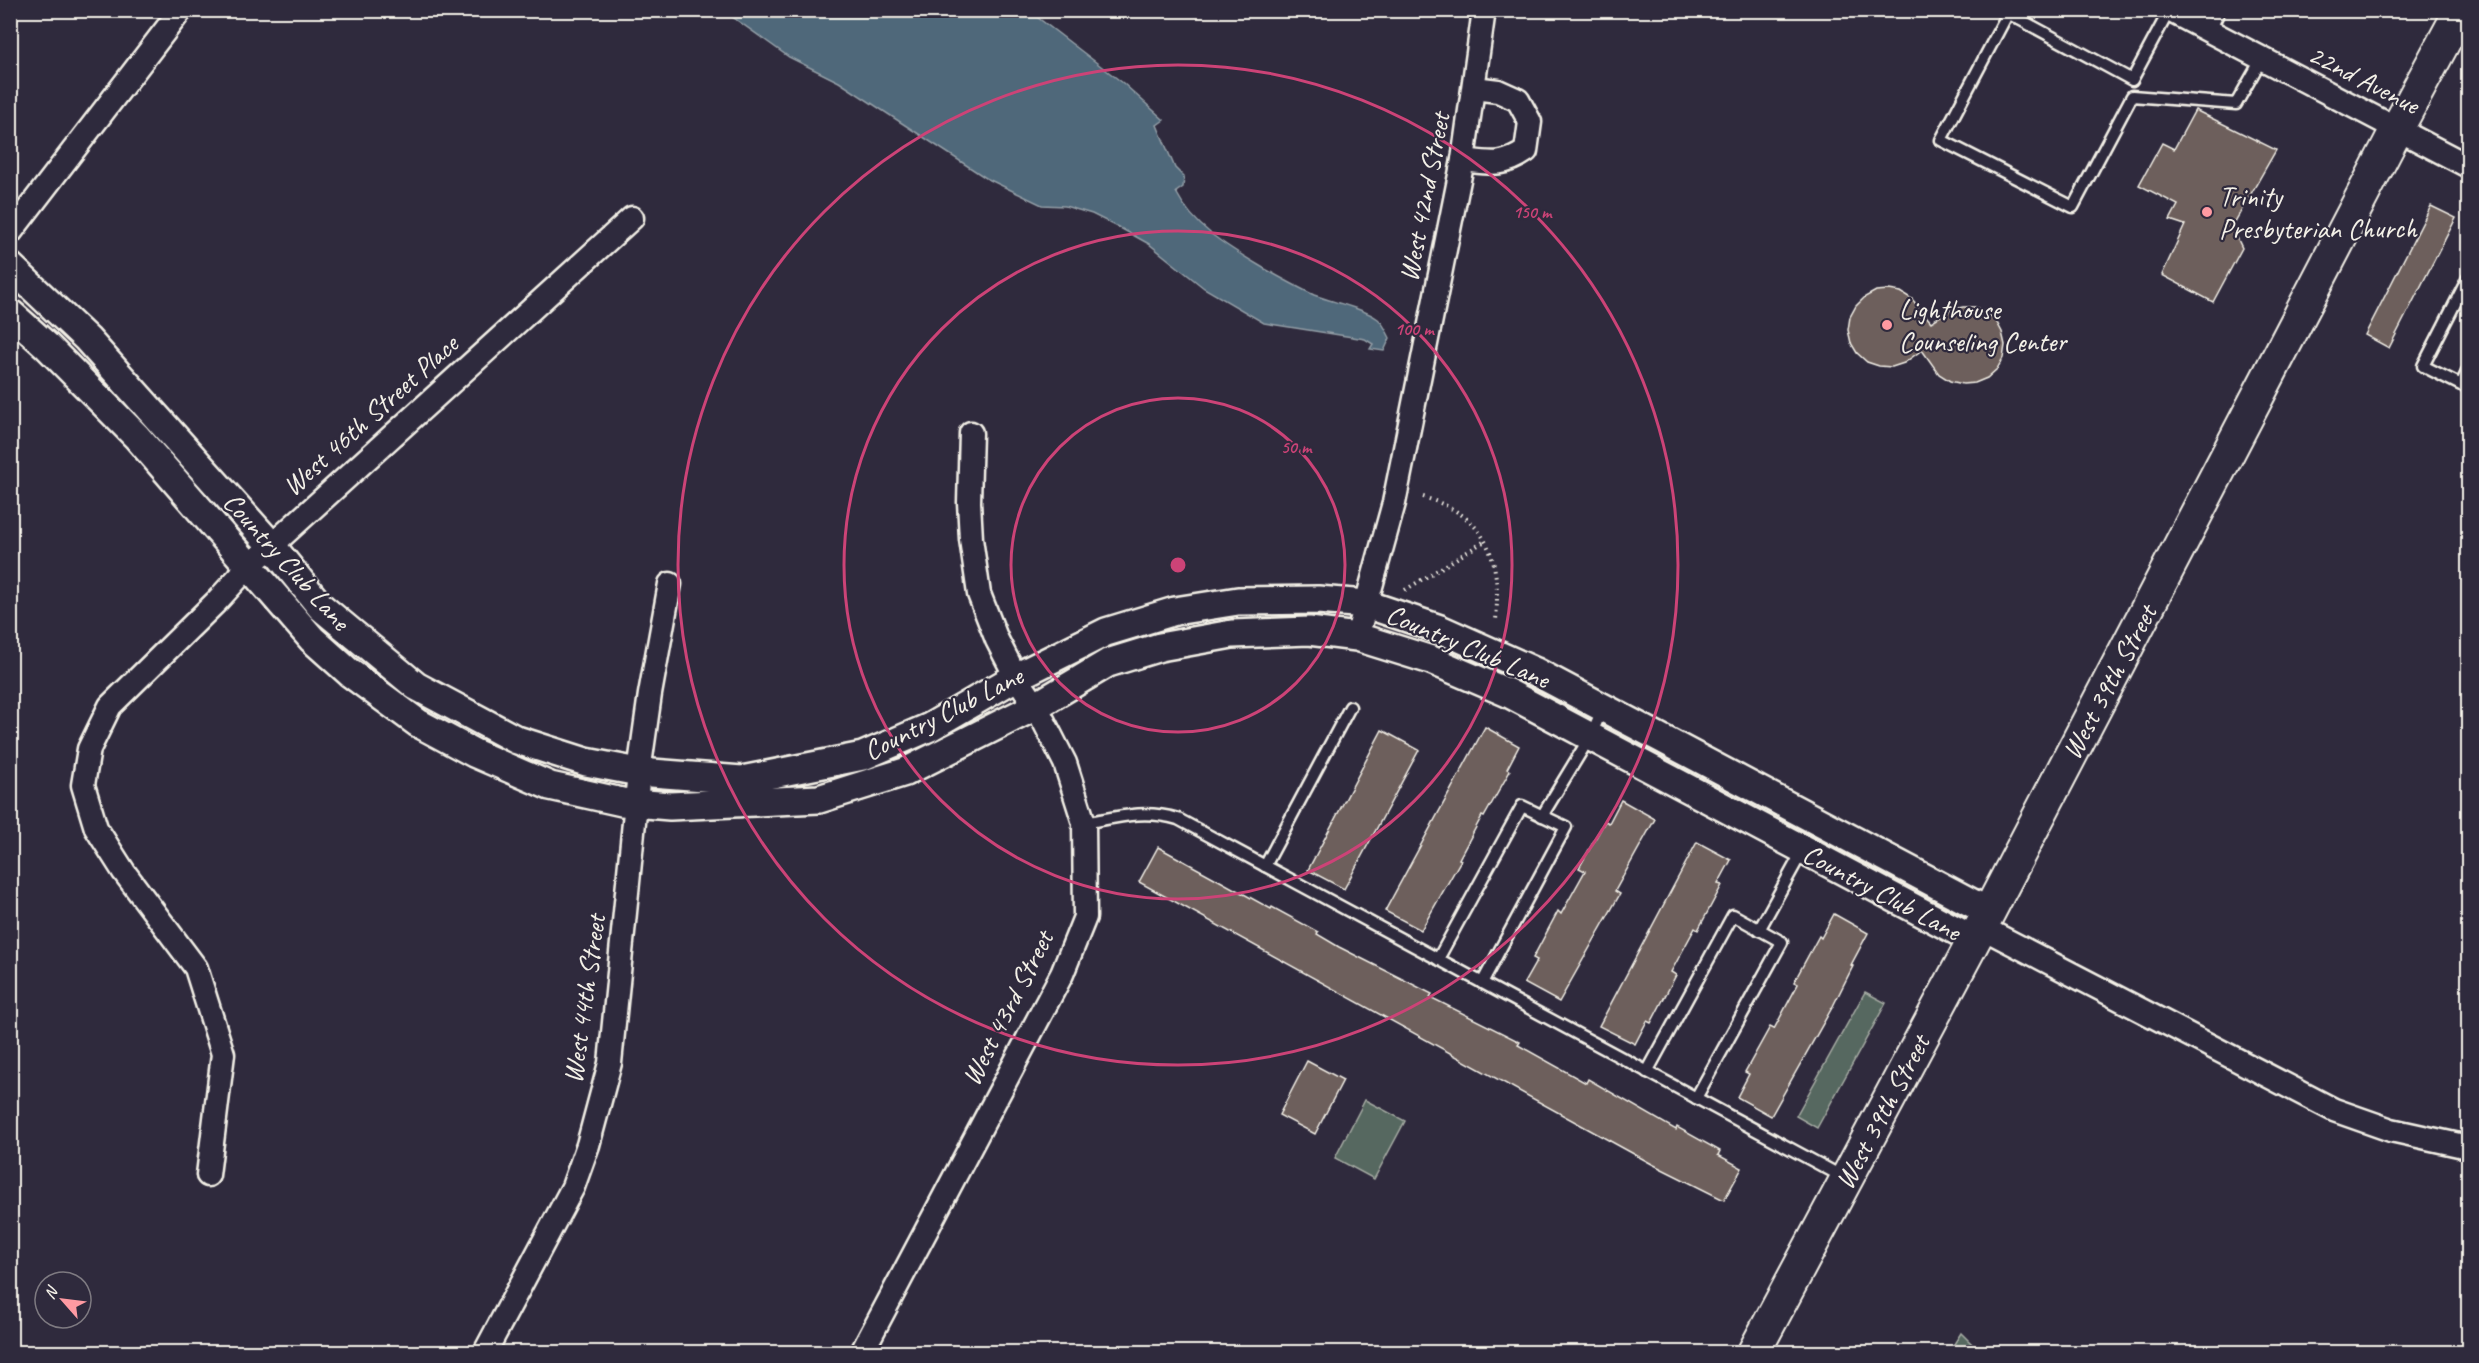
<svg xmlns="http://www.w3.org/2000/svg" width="2479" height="1363" viewBox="0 0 2479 1363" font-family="Caveat,sans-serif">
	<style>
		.green { fill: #576860; stroke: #a6aca4; stroke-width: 1.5 }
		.water { fill: #50677a; stroke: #929ea6; stroke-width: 1.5 }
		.building { fill: #6d5e5b; stroke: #f4f1e8; stroke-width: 1.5 }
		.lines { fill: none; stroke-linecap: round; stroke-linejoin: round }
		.service-casing { stroke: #f4f1e8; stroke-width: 15 }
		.minor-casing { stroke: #f4f1e8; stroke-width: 27 }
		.tertiary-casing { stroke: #f4f1e8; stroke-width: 32 }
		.secondary-casing { stroke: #f4f1e8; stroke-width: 36 }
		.path { stroke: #f4f1e8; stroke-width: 4; stroke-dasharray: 1.5 4.5; stroke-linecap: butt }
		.service { stroke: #2f2a3d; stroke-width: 10 }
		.minor { stroke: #2f2a3d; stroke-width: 22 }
		.tertiary { stroke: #2f2a3d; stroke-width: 27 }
		.secondary { stroke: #2f2a3d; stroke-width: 32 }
		.ring { fill: none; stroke: #cc4377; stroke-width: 3 }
		.poi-dot { fill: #ff9aa2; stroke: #2f2a3d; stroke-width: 2 }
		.labels { text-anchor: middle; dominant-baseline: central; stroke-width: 4.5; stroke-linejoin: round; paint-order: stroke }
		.street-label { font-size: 28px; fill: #f4f1e8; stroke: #2f2a3d }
		.poi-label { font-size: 28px; fill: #f4f1e8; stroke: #2f2a3d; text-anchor: start }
		.centre { fill: #cc4377; stroke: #2f2a3d; stroke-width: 3 }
		.ring-label { font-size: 18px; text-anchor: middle; font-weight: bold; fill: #cc4377; stroke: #2f2a3d; stroke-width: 4.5; stroke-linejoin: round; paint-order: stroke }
	</style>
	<rect width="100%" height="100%" fill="#2f2a3d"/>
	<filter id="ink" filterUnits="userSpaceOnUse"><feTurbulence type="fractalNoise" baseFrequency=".0167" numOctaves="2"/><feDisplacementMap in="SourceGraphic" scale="12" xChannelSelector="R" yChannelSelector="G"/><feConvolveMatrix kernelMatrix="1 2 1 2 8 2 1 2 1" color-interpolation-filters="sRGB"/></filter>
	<g filter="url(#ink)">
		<g class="green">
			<path d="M1865 992 1886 1003 1817 1128 1796 1116Z"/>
			<path d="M1365 1100 1405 1121 1374 1179 1335 1158Z"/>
			<path d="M1961 1333 1978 1350 1979 1352H1949Z"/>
		</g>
		<path class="water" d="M724 11H1029L1123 83 1164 120 1157 125 1175 168 1184 177 1183 187 1176 192C1195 229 1230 248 1265 269 1281 278 1297 287 1314 295 1332 302 1363 308 1378 319 1383 323 1387 332 1390 338L1384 351 1370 349 1373 344 1365 339 1264 323 1204 288 1149 244 1122 229 1092 214 1065 206 1042 205 986 178 839 82 789 57Z"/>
		<g class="building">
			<path d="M2195 110 2276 150 2232 227 2242 248 2213 302 2162 275 2185 225 2170 220 2178 205 2139 185 2162 143 2174 149Z"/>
			<path d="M2431 206 2456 218 2389 348 2365 335Z"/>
			<path d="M1889 290 1901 292 1912 299 1931 322 1950 310 1963 307H1975L1987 313 1996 321 2002 332 2005 345 2003 358 1997 369 1987 378 1975 383 1963 384 1950 381 1939 374 1922 350 1904 363 1892 367 1879 366 1867 362 1857 353 1851 343 1848 330 1850 317 1856 306 1865 297 1876 291Z"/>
			<path d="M1485 727 1519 746 1507 769 1510 771 1484 817 1482 816 1459 859 1461 860 1421 930 1385 911Z"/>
			<path d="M1382 730 1419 750 1344 889 1308 870Z"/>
			<path d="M1621 800 1655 819 1615 891 1620 894 1559 1002 1524 983 1537 960 1533 958 1558 911 1561 914 1585 871 1579 868 1605 821 1609 823Z"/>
			<path d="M1697 842 1731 860 1718 884 1722 885 1698 930 1695 928 1671 972 1676 975 1651 1023 1647 1021 1635 1044 1599 1026Z"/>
			<path d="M1158 847 1271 909 1272 907 1318 932 1317 934 1339 947 1432 994 1430 997 1520 1042 1518 1045 1586 1083 1588 1079 1676 1130 1677 1127 1720 1151 1718 1155 1742 1168 1724 1200 1652 1164 1139 882Z"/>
			<path d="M1834 914 1868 933 1851 965 1853 966 1833 1006 1771 1116 1737 1097 1749 1074 1745 1072 1770 1027 1774 1029 1798 984 1794 982 1819 936 1821 938Z"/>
			<path d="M1307 1061 1343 1080 1315 1134 1279 1115Z"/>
		</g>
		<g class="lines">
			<g class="service-casing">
				<g id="service">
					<path d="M2169 11 2132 80 2008 13 1941 140 2073 207 2132 96 2236 104 2261 60"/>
					<path d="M2209 32 2220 10"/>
					<path d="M2468 278 2423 366 2461 385 2468 370"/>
					<path d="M1542 816 1590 737 1603 708"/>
					<path d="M1084 823C1118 817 1144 809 1178 819L1843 1177"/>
					<path d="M1265 866 1350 707"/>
					<path d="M1759 930 1803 850"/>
					<path d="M1438 959 1522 806 1566 827 1482 983"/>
					<path d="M1647 1072 1733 915 1782 942 1696 1098"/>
				</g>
			</g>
			<g class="minor-casing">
				<g id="minor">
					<path d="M2169 10 2468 166"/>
					<path d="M1463 160C1490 163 1503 167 1526 151L1530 122 1518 100 1498 91 1474 88"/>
					<path d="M10 233 181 10"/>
					<path d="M1357 637 1394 503 1463 160 1484 10"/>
					<path d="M1981 927 2334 1110 2391 1130 2468 1147"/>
					<path d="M208 1175 223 1054 196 968 124 872 96 828 83 785 89 749 110 706 216 602 248 567 632 218"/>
					<path d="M485 1352 573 1187 588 1145 610 1063 639 772 650 694 670 584"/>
					<path d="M862 1352 1062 974 1085 917 1084 823 1065 763 1036 706 1016 677 997 640 979 594 971 539 969 502 971 433"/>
				</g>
			</g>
			<g class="tertiary-casing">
				<g id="tertiary">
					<path d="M10 266 87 339 271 545 321 607 416 686 517 740 586 762 639 772 742 780 863 756 930 727 1016 677 1106 632 1175 611 1238 601 1318 600 1366 604 1440 629 1534 671 1989 912"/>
					<path d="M10 313 47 346 137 437 312 639 350 673 418 723 474 753 550 786 622 802 670 806 819 799 905 772 1036 706 1108 663 1160 647 1232 634 1309 631 1357 637 1431 660 1508 693 1974 940"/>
				</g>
			</g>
			<g class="secondary-casing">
				<path id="secondary" d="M1754 1352 1989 912 2397 129 2461 10"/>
			</g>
			<g class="path">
				<path d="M1423 497C1488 516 1501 558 1496 620"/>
				<path d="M1405 590 1485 541"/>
			</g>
			<use href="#service" class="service"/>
			<use href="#minor" class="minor"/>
			<use href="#tertiary" class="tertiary"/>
			<use href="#secondary" class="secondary"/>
		</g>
	</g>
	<g class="ring">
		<circle cx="1178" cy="565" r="167"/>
		<circle cx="1178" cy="565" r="334"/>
		<circle cx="1178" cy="565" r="500"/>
	</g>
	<g class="poi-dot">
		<circle cx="2207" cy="212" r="6"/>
		<circle cx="1887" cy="325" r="6"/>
	</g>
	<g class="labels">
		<g class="street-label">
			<text transform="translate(2364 79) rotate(27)">22nd Avenue</text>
			<text transform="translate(1424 197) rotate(-79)">West 42nd Street</text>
			<text transform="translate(370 415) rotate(-42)">West 46th Street Place</text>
			<text transform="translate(287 561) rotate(48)">Country Club Lane</text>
			<text transform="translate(1468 646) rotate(23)">Country Club Lane</text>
			<text transform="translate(2109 682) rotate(-62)">West 39th Street</text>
			<text transform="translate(943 713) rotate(-27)">Country Club Lane</text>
			<text transform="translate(1882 892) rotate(28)">Country Club Lane</text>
			<text transform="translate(584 999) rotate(-82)">West 44th Street</text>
			<text transform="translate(1007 1008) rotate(-63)">West 43rd Street</text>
			<text transform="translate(1882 1112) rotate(-62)">West 39th Street</text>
		</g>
		<g class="poi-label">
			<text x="2219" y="196">Trinity<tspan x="2219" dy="32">Presbyterian Church</tspan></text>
			<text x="1899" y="309">Lighthouse<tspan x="1899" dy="32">Counseling Center</tspan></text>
		</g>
	</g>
	<circle cx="1178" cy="565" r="9" class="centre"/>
	<g class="ring-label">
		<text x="1532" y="218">150 m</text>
		<text x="1414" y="335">100 m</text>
		<text x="1296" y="453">50 m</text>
	</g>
	<rect width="2479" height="1363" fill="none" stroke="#2f2a3d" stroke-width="36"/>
	<rect x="18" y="18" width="2443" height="1327" fill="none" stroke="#f4f1e8" stroke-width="2" filter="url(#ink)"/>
	<g transform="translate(63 1300) rotate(298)"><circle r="28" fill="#2f2a3d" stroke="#7e7a81" stroke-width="1.5"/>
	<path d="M0-4.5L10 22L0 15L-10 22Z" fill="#ff9aa2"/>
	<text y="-9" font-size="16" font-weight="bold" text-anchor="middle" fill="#f4f1e8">N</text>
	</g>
</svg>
